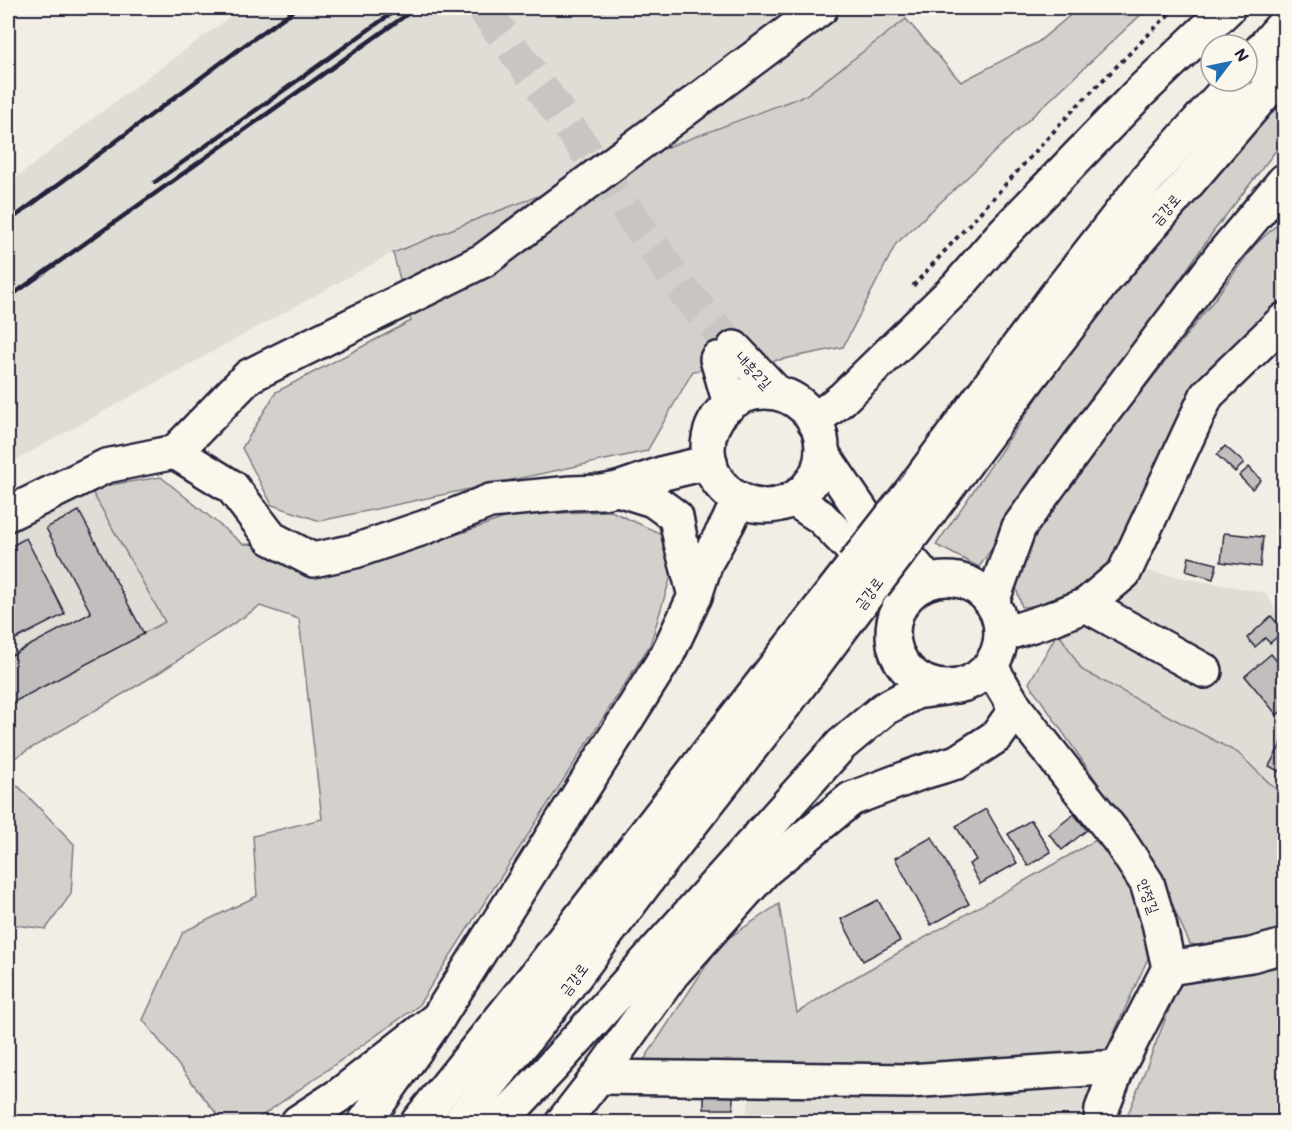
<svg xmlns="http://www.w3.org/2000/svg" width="1292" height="1130" viewBox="0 0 1292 1130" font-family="Mali,'Poor Story',sans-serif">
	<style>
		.built { fill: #e0dcd6 }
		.green { fill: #d4d1cc; stroke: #7b7a84; stroke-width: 1.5 }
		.building { fill: #c2bebe; stroke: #22223b; stroke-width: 1.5 }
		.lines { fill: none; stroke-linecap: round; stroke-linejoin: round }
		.minor-tunnel { stroke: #c8c5c3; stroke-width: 33; stroke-dasharray: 33 16; stroke-linecap: butt }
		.minor-casing { stroke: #22223b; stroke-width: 38 }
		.highway-casing { stroke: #22223b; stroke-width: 38 }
		.path { stroke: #22223b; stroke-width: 4; stroke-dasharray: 4.5 4.5; stroke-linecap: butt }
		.minor { stroke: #fbf7ec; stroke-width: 33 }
		.highway { stroke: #fbf7ec; stroke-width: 33 }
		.rail { stroke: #22223b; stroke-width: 4.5 }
		.highway-bridge-casing { stroke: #22223b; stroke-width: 38; stroke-linecap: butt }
		.highway-bridge { stroke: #fbf7ec; stroke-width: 33 }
		.labels { text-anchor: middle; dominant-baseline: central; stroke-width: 4.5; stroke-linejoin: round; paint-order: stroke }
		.street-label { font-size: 15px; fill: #22223b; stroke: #fbf7ec }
	</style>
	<rect width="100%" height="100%" fill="#f2eee5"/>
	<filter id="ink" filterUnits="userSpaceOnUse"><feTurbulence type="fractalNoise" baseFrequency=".0167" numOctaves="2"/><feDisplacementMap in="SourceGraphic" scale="12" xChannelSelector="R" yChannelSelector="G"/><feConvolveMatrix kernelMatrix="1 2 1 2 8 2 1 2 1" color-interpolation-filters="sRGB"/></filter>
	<g filter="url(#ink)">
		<g class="built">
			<path d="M242 8H921L806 95 405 246 8 464V184L129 91Z"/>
			<path d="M90 488 166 622 8 705V531Z"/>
			<path d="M1146 571 1266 593 1284 626V797L1238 753 1082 670 1058 632Z"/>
			<path d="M1091 1086V1122H744L751 1095Z"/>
		</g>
		<g class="green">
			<path d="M1079 8H1148L896 244 843 347 779 360 693 371 647 451 320 521 272 505 242 448 276 392 411 321 393 253 477 219 806 95 906 19 961 82 1038 42Z"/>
			<path d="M1284 96V140L1213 232 979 567 936 545 1083 332Z"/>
			<path d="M1284 218V305L1208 385 1118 568 1073 603 1022 607 1012 574 1065 488 1211 304 1254 246Z"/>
			<path d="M161 477 243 544 407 552 513 515 611 511 681 543 650 645 418 1006 253 1122H223L143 1020 183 932 257 896 253 836 322 819 299 619 260 606 160 672 8 762V703L165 622 90 488Z"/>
			<path d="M1058 632 1082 670 1238 753 1284 797V1122H1125L1179 984 1230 949 1190 944 1154 865 1029 683Z"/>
			<path d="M8 783 19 787 74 844 71 894 46 929 8 924Z"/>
			<path d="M1096 840 1135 882 1154 945 1103 1057 815 1072 638 1069 721 943 779 904 797 1013 826 994Z"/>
		</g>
		<g class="building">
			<path d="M1225 446 1244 463 1235 472 1217 455Z"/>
			<path d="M1249 467 1261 480 1252 489 1239 476Z"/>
			<path d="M79 511 144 634 8 705V657L91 613 46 528Z"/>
			<path d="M1224 533 1263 537 1260 567 1221 562Z"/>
			<path d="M26 538 65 614 8 643V548Z"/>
			<path d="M1189 557 1217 564 1213 579 1186 571Z"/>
			<path d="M1271 616 1284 631 1270 643 1265 638 1255 647 1247 638Z"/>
			<path d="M1271 654 1284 670V709L1277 715 1245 676Z"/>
			<path d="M1284 739V774L1269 766Z"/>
			<path d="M986 809 1017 863 980 884 969 864 976 860 956 826Z"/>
			<path d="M1074 814 1087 830 1062 850 1049 834Z"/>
			<path d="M1031 820 1051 852 1028 866 1008 834Z"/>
			<path d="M932 837 969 904 931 925 895 858Z"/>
			<path d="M878 900 900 941 863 961 841 919Z"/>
			<path d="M704 1091 733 1092V1109H704Z"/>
		</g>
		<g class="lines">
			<path class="minor-tunnel" d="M483 8 546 94 686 294 734 348"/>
			<g class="minor-casing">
				<g id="minor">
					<path d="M734 348 775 391"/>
					<path d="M717 359 730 404"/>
					<circle cx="765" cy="449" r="57"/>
					<path d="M814 421 842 399 958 286 1001 236 1138 94 1228 8"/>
					<path d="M175 452 249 376 484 260 821 8"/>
					<path d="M822 453 864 515 910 559 929 582"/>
					<path d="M618 489 653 500 676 517 681 543 695 596"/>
					<path d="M793 499 821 517 880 578"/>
					<path d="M8 514 106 466 175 452 232 487 271 538 313 560 355 551 423 528 490 501 571 493 602 492 618 489 664 473 710 462"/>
					<circle cx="947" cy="633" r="54"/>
					<path d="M992 602 1019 527 1095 423 1222 255 1284 181"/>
					<path d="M1086 605 1205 671"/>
					<path d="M1002 635 1051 619 1086 605 1124 573 1207 395 1284 320"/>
					<path d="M991 667 1016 709 1119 840 1147 883 1159 923 1169 968 1118 1067 1102 1109 1101 1122"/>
					<path d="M1169 968 1251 955 1284 946"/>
					<path d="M598 1077 909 1081 1118 1067"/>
					<path d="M298 1122 341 1094 438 1018 667 655 695 596 706 562 728 523 739 499"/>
					<path d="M563 1122 598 1077 672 974 765 870 851 799 920 773 957 762 997 736 1016 709"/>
				</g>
			</g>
			<g class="highway-casing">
				<g id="highway">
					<path d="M1247 66 1284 24"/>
					<path d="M910 493 1054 298 1149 177 1234 81"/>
					<path d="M931 510 1026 382 1106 278 1284 71"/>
					<path d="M365 1122 438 1018"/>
					<path d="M418 1122 540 970 853 566"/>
					<path d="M460 1122 563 992 654 871 789 699 874 585"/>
					<path d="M500 1122 550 1069 841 745 884 709 916 692 945 688"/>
				</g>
			</g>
			<path class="path" d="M913 286 1075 108 1175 8"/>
			<use href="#minor" class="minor"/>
			<use href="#highway" class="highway"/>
			<g class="rail">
				<path d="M155 182 399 8"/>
				<path d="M8 222 242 47 297 8"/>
				<path d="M8 298 416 8"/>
			</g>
			<g class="highway-bridge-casing">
				<g id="highway-bridge">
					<path d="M853 566 910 493"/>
					<path d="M874 585 931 510"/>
				</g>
			</g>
			<use href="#highway-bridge" class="highway-bridge"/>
		</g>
	</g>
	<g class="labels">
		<g class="street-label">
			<text transform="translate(1165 209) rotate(-49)">금강로</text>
			<text transform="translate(754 370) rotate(46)">내흥2길</text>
			<text transform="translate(868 593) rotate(-53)">금강로</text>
			<text transform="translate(1149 896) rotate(69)">안정길</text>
			<text transform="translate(573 979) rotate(-53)">금강로</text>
		</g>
	</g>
	<rect width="1292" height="1130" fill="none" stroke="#fbf7ec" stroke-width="30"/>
	<rect x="15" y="15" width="1262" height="1100" fill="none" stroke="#22223b" stroke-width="2" filter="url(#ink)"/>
	<g transform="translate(1229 63) rotate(58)"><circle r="28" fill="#fbf7ec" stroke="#a4a2a5" stroke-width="1.5"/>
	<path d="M0-4.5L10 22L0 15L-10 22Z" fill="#1f6fb2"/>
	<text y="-9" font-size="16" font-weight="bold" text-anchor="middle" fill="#22223b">N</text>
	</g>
</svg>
